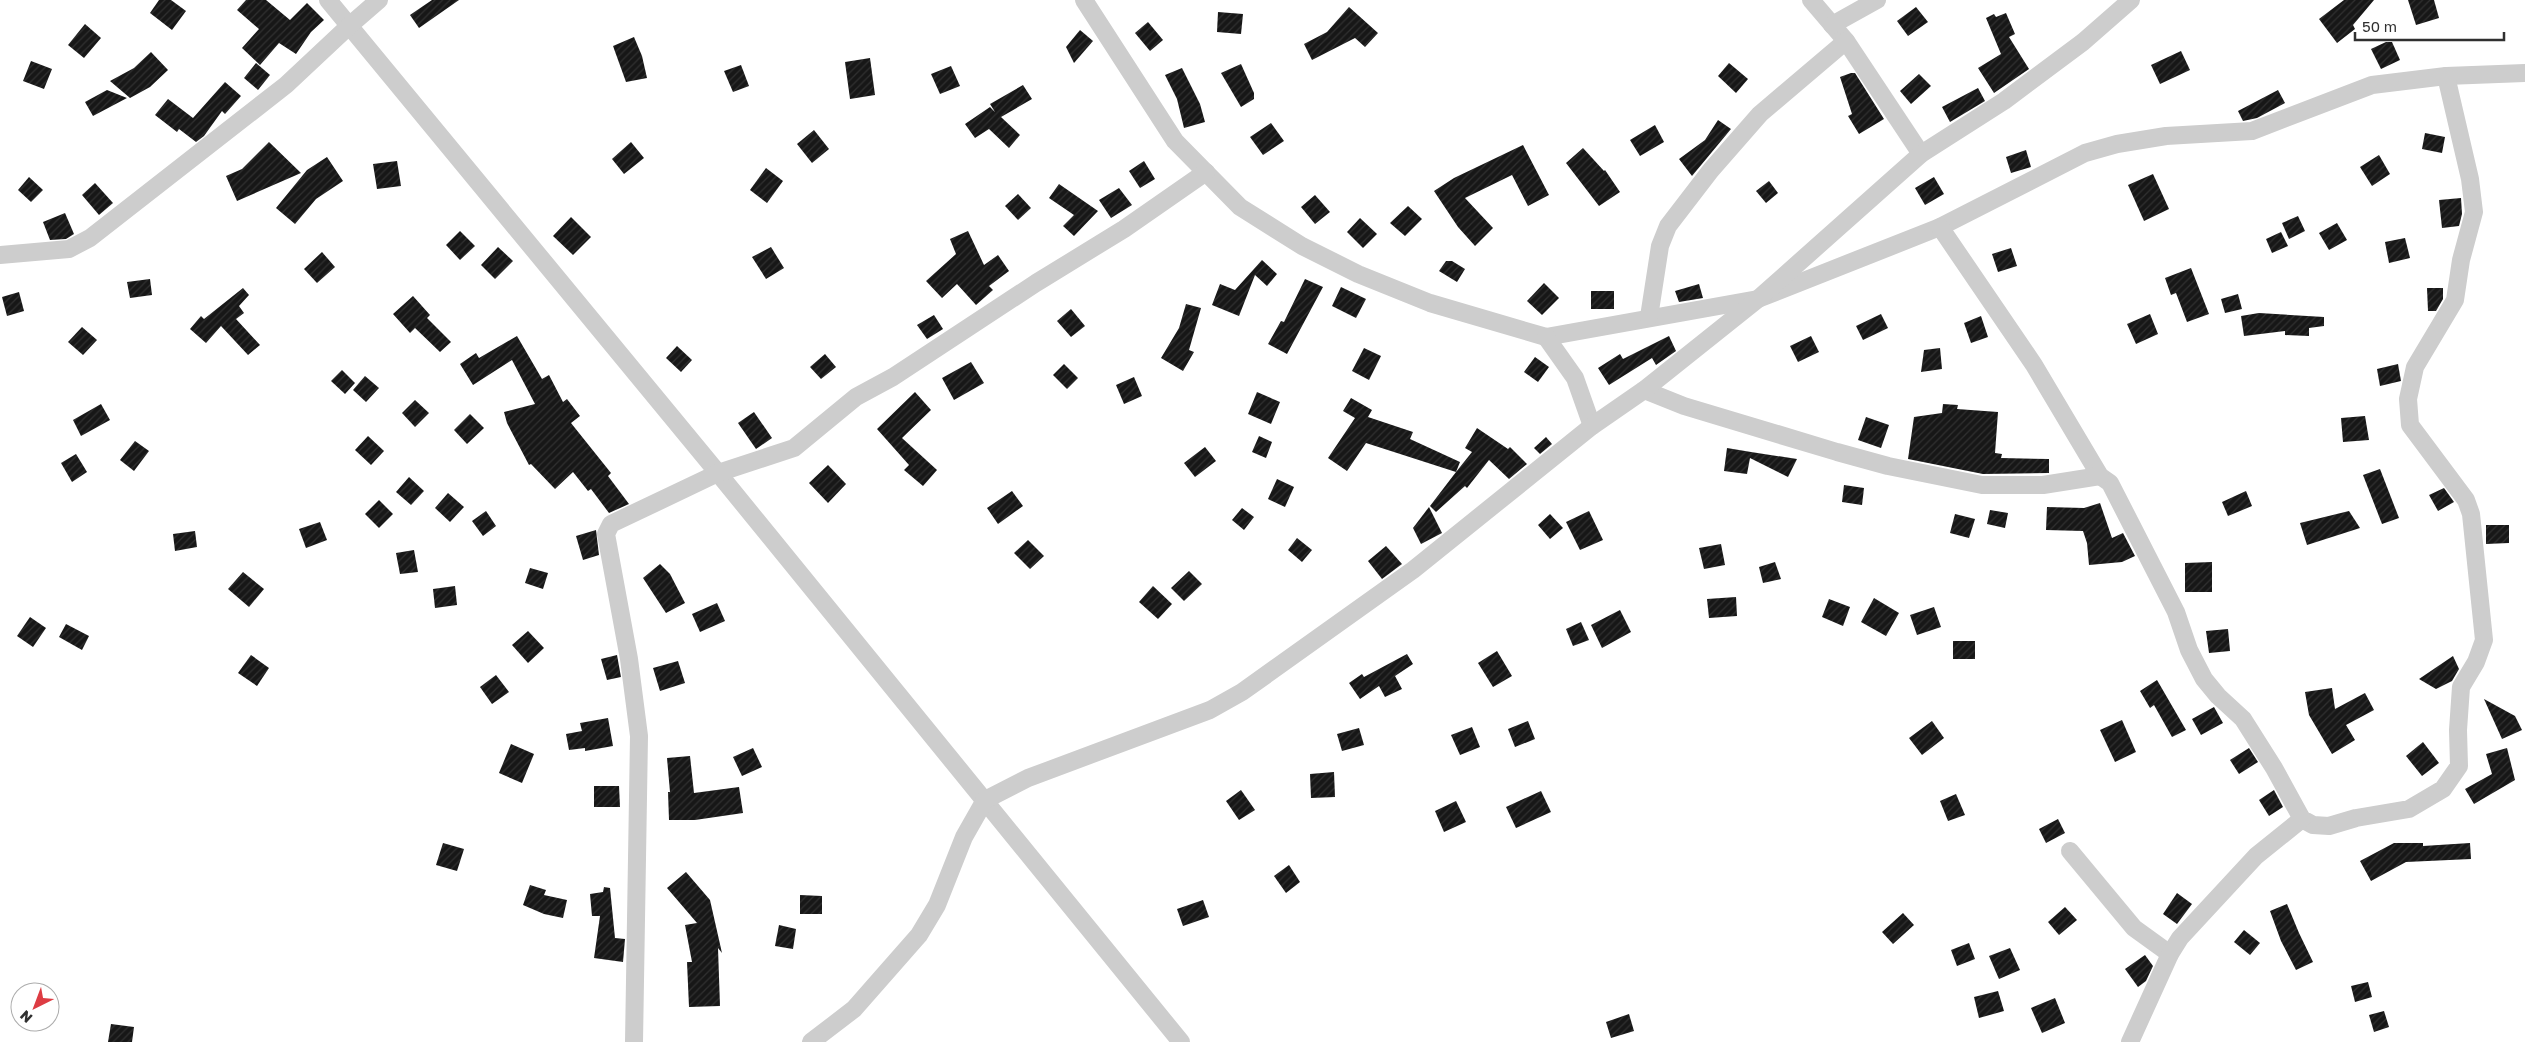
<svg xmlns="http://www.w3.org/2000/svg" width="2525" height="1042" viewBox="0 0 2525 1042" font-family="'Golos Text',sans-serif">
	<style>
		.building { fill: url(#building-hatch) }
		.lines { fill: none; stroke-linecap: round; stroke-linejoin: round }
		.street { stroke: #cdcdcd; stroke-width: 18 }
	</style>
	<defs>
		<pattern id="building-hatch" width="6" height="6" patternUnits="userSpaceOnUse" patternTransform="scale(1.25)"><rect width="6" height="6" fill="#171717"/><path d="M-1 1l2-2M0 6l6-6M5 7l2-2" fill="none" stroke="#303030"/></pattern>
	</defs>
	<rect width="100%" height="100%" fill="#fff"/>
	<g class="building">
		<path d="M159 0H171L186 11 172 30 150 13Z"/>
		<path d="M246 0H266L290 20 307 3 324 20 311 32 296 54 279 43 260 65 242 48 259 29 237 10Z"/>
		<path d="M432 0H459L419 28 410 15Z"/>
		<path d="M2344 0H2374L2353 25 2355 29 2337 43 2319 19Z"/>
		<path d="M2408 0H2434L2439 18 2416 25Z"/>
		<path d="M1349 7 1378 33 1365 47 1355 38 1312 60 1304 44 1327 32Z"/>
		<path d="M1916 7 1928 22 1908 36 1897 21Z"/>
		<path d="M1218 12 1243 14 1241 34 1217 32Z"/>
		<path d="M2006 13 2015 34 2009 37 2029 69 1994 93 1978 68 2001 54 1986 18 1994 14 1996 17Z"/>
		<path d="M1148 22 1163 40 1150 51 1135 33Z"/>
		<path d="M85 24 101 38 84 58 68 45Z"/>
		<path d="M1080 30 1093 41 1074 63 1066 47Z"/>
		<path d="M634 37 642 56 647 78 626 82 613 46Z"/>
		<path d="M2386 42H2392L2400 60 2381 69 2371 49Z"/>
		<path d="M2181 51 2190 70 2160 84 2151 65Z"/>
		<path d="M151 52 168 70 150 87 130 98 110 81 134 68Z"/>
		<path d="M870 58 875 95 850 99 845 62Z"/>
		<path d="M31 61 52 69 44 89 23 81Z"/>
		<path d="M256 63 270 75 258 90 244 78Z"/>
		<path d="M1729 63 1748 79 1736 93 1718 76Z"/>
		<path d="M1241 64 1254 93V99L1241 107 1221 73Z"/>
		<path d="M741 65 749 86 733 92 724 71Z"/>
		<path d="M951 66 960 86 940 94 931 74Z"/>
		<path d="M1182 68 1200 104 1205 122 1184 128 1177 99 1165 75Z"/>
		<path d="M1851 73H1855L1884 119 1859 134 1848 116 1852 114 1840 77Z"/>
		<path d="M1919 74 1931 86 1911 104 1900 91Z"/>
		<path d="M225 82 241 96 225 114 222 111 204 136 196 142 179 129 177 132 155 115 168 99 193 118Z"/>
		<path d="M1023 85 1032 99 1001 117 1020 135 1009 148 989 129 975 138 965 124 990 107 995 112 990 104Z"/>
		<path d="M1978 88 1985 101 1950 122 1942 107Z"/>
		<path d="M107 90 127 98 93 116 85 102Z"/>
		<path d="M2278 90 2285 103 2257 118 2243 121 2238 111Z"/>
		<path d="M1718 120 1731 129 1692 176 1679 159 1705 140Z"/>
		<path d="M1271 123 1284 141 1263 155 1250 137Z"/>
		<path d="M1655 125 1664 142 1640 156 1630 140Z"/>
		<path d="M814 130 829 149 812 163 797 144Z"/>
		<path d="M2425 133 2445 137 2442 153 2422 149Z"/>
		<path d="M269 142 301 173 237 201 226 176 242 169Z"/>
		<path d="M631 142 644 158 624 174 612 159Z"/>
		<path d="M1523 145 1549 195 1528 206 1512 175 1465 198 1493 228 1475 246 1458 227 1434 191 1454 178Z"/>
		<path d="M1583 148 1604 171 1605 170 1620 192 1599 206 1566 163Z"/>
		<path d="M2026 150 2031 167 2011 173 2006 157Z"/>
		<path d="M2379 155 2390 174 2372 186 2360 167Z"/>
		<path d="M327 157 343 181 316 199 295 224 276 208 307 170Z"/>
		<path d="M397 161 401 186 377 189 373 164Z"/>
		<path d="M1144 161 1155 179 1140 188 1129 171Z"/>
		<path d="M766 168 783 181 767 203 750 190Z"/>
		<path d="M2153 174 2169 209 2144 221 2128 185Z"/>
		<path d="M29 177 43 190 31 202 18 190Z"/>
		<path d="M1934 177 1944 194 1925 205 1915 188Z"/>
		<path d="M1769 181 1778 193 1766 203 1756 191Z"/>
		<path d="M95 183 113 203 99 215 82 195Z"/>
		<path d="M1059 184 1098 211 1074 236 1063 226 1074 215 1049 198Z"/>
		<path d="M1119 188 1132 205 1111 218 1099 200Z"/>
		<path d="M1018 194 1031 208 1018 220 1005 206Z"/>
		<path d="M1315 195 1330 212 1315 224 1301 207Z"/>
		<path d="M2461 198 2462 214 2459 226 2442 228 2439 200Z"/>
		<path d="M1408 206 1422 219 1405 236 1390 223Z"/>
		<path d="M65 213 74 234 66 239 50 240 43 222Z"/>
		<path d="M2298 216 2305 231 2289 239 2282 223Z"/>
		<path d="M571 217 591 237 573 255 553 236Z"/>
		<path d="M1360 218 1377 234 1363 248 1347 232Z"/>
		<path d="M2337 223 2347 240 2329 250 2319 233Z"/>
		<path d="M460 231 475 246 460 260 446 245Z"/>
		<path d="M968 231 984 265 998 255 1009 271 989 286 993 290 976 305 957 284 942 298 926 281 956 254 950 239Z"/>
		<path d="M2281 232 2288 246 2272 253 2266 239Z"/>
		<path d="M2405 238 2410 258 2389 263 2385 242Z"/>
		<path d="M498 247 513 261 495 279 481 265Z"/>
		<path d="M771 247 784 268 766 279 752 257Z"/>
		<path d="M2011 248 2017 266 1998 272 1992 254Z"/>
		<path d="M322 252 335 267 317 283 304 269Z"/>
		<path d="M1262 260 1277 274 1267 286 1255 275 1239 316 1212 305 1220 284 1235 290Z"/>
		<path d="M1446 261H1452L1465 269 1457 282 1439 271Z"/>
		<path d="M2191 268 2209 314 2187 322 2176 293 2171 295 2165 278Z"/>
		<path d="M150 279 152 295 130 298 127 282Z"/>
		<path d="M1305 279 1323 287 1287 354 1268 344 1281 321 1284 322Z"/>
		<path d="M1544 283 1559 298 1542 315 1527 301Z"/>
		<path d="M1699 284 1703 298 1679 302 1675 291Z"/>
		<path d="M1341 287 1366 299 1356 318 1332 306Z"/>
		<path d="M243 288 249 295 239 306 244 313 236 319 260 345 248 355 221 326 206 343 190 329 201 316 204 319Z"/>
		<path d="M2427 288H2443V299L2436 311H2428Z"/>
		<rect x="1591" y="291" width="23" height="18"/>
		<path d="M19 292 24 311 7 316 2 297Z"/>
		<path d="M2238 294 2242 309 2225 313 2221 299Z"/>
		<path d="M413 296 430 315 427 318 451 342 440 352 415 328 410 333 393 314Z"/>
		<path d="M1186 304 1201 308 1189 350 1194 352 1183 371 1161 358 1179 328Z"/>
		<path d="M1071 309 1085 326 1071 337 1057 321Z"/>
		<path d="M2259 313 2324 317V326L2309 328V336L2285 335V331L2244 336 2241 316Z"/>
		<path d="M1881 314 1888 328 1863 340 1856 326Z"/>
		<path d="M2150 314 2158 334 2136 344 2127 324Z"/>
		<path d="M934 315 943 329 927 339 917 325Z"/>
		<path d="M1981 316 1988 337 1971 343 1964 323Z"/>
		<path d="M82 327 97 340 83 355 68 342Z"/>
		<path d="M517 336 542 379 549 375 563 402 567 399 580 416 571 423 611 473 608 476 629 504 609 513 591 489 588 491 573 472 555 489 531 464 529 465 507 423 504 412 535 404 512 360 473 385 460 364 476 353 479 358Z"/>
		<path d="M1669 336 1676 351 1656 365 1652 358 1609 385 1598 368 1620 354 1623 359Z"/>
		<path d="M1811 336 1819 352 1798 362 1790 346Z"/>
		<path d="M677 346 692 360 681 372 666 358Z"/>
		<path d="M1364 348 1381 356 1369 380 1352 371Z"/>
		<path d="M1940 348 1942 369 1921 372 1924 350Z"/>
		<path d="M825 354 836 367 821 379 810 367Z"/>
		<path d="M1535 357 1549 367 1538 382 1524 372Z"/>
		<path d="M971 362 984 383 954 400 942 378Z"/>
		<path d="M1064 364 1078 378 1067 389 1053 375Z"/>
		<path d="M2398 364 2401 381 2380 386 2377 369Z"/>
		<path d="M342 370 355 383 345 394 331 381Z"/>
		<path d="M365 376 379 388 366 402 353 390Z"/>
		<path d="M1134 377 1142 396 1124 404 1116 385Z"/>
		<path d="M915 392 931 410 902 438 937 470 923 486 904 470 909 465 877 429Z"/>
		<path d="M1257 392 1280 402 1271 424 1248 414Z"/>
		<path d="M1351 398 1372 410 1368 417 1413 432 1410 439 1460 462 1456 472 1472 452 1465 448 1477 428 1508 449 1510 447 1527 464 1509 479 1489 460 1467 488 1465 486 1436 512 1430 506 1456 472 1366 443 1347 471 1328 458 1355 418 1343 411Z"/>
		<path d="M415 400 429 413 415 427 402 413Z"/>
		<path d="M101 404 110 420 81 436 73 420Z"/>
		<path d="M1943 404 1958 405 1957 409 1998 412 1995 453 2002 454 2001 458 2049 459V473L1983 474 1908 459 1914 417 1942 413Z"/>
		<path d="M754 412 772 438 756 449 738 423Z"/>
		<path d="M470 414 484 428 467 444 454 430Z"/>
		<path d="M2365 416 2369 440 2343 442 2341 418Z"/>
		<path d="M1866 417 1889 425 1881 448 1858 440Z"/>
		<path d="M368 436 384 451 371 465 355 450Z"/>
		<path d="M1259 436 1272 442 1266 458 1252 452Z"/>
		<path d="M1546 437 1552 444 1540 454 1534 448Z"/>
		<path d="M135 441 149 451 134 471 120 460Z"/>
		<path d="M1205 447 1216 461 1195 477 1184 463Z"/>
		<path d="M1727 448 1751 452 1797 459 1788 477 1750 458 1747 474 1724 471Z"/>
		<path d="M76 454 87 472 72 482 61 463Z"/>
		<path d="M828 465 846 484 828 503 809 483Z"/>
		<path d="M2380 469 2399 518 2382 524 2363 475Z"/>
		<path d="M409 477 424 491 411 505 396 492Z"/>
		<path d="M1277 479 1294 487 1285 507 1268 499Z"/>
		<path d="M1844 485 1864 488 1862 505 1842 502Z"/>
		<path d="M2444 488 2454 502 2438 511 2429 495Z"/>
		<path d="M1012 491 1023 506 998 524 987 508Z"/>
		<path d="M2246 491 2252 506 2228 516 2222 502Z"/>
		<path d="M448 493 464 507 450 522 435 508Z"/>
		<path d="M379 500 393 514 379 528 365 514Z"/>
		<path d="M2100 503 2112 538 2123 533 2135 556 2122 562 2089 565 2087 543 2083 531 2046 530 2047 507 2084 508Z"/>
		<path d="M1429 507 1442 533 1421 544 1413 528Z"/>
		<path d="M1242 508 1254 517 1244 530 1232 520Z"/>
		<path d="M1990 510 2008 513 2005 528 1987 524Z"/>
		<path d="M486 511 496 526 483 536 472 521Z"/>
		<path d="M1589 511 1603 540 1580 550 1566 522Z"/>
		<path d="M2349 511 2360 528 2307 545 2300 523Z"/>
		<path d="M1550 514 1563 528 1550 539 1538 525Z"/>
		<path d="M1955 514 1975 519 1969 538 1950 533Z"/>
		<path d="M320 522 327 540 306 548 299 529Z"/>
		<path d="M2486 525H2509V543L2486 544Z"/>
		<path d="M596 530 599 555 583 560 576 536Z"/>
		<path d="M195 531 197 547 175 551 173 534Z"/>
		<path d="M1297 538 1312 550 1302 562 1288 550Z"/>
		<path d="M1028 540 1044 556 1030 569 1014 553Z"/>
		<path d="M1721 544 1725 565 1704 569 1699 548Z"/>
		<path d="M1386 546 1402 564 1382 579 1368 561Z"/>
		<path d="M414 550 418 572 400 574 396 553Z"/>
		<path d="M1775 562 1781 579 1763 583 1759 567Z"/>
		<path d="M2212 562V592H2185V563Z"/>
		<path d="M660 564 670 574 685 603 666 613 643 578Z"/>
		<path d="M530 568 548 573 543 589 525 583Z"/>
		<path d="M1189 571 1202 584 1184 601 1171 588Z"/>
		<path d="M243 572 264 589 249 607 228 589Z"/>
		<path d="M455 586 457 605 435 608 433 589Z"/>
		<path d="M1153 586 1172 604 1158 619 1139 602Z"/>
		<path d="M1736 597 1737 616 1709 618 1707 599Z"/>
		<path d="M1874 598 1899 613 1886 636 1861 622Z"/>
		<path d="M1829 599 1850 607 1843 626 1822 617Z"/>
		<path d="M717 603 725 621 700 632 692 614Z"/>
		<path d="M1934 607 1941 627 1917 635 1910 615Z"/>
		<path d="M1620 610 1631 632 1602 648 1591 625Z"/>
		<path d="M30 617 46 628 33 647 17 636Z"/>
		<path d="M1581 622 1589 640 1573 646 1566 629Z"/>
		<path d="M66 624 89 636 82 650 59 637Z"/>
		<path d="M2228 629 2230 651 2209 653 2206 631Z"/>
		<path d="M528 631 544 648 528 663 512 645Z"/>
		<rect x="1953" y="641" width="22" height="18"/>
		<path d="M1497 651 1512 676 1493 687 1478 663Z"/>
		<path d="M1407 654 1413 664 1395 676 1402 689 1385 697 1379 686 1360 699 1349 683 1362 674 1364 677Z"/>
		<path d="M251 655 269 668 257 686 238 673Z"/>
		<path d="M617 655 621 677 607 680 601 659Z"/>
		<path d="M2453 656 2459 669 2452 681 2436 689 2419 679Z"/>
		<path d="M678 661 685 683 660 691 653 668Z"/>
		<path d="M496 675 509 692 492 704 480 687Z"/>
		<path d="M2157 680 2186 730 2172 737 2154 705 2150 708 2140 691Z"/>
		<path d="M2332 688 2335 709 2365 693 2374 710 2346 725 2355 740 2332 754 2309 715 2305 692Z"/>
		<path d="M2484 699 2515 716 2522 730 2502 739Z"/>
		<path d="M2214 707 2223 723 2201 735 2192 719Z"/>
		<path d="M608 718 613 746 585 751V748L569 750 566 734 582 731 580 723Z"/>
		<path d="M2122 720 2136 752 2115 762 2100 730Z"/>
		<path d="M1528 721 1535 739 1515 747 1508 729Z"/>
		<path d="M1932 721 1944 738 1922 755 1909 738Z"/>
		<path d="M1472 727 1480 747 1460 755 1451 735Z"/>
		<path d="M1359 728 1364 745 1342 751 1337 734Z"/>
		<path d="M2423 742 2439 763 2422 776 2406 756Z"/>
		<path d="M511 744 534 754 522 783 499 773Z"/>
		<path d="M753 748 762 767 742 776 733 757Z"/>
		<path d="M2249 748 2258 762 2239 774 2230 760Z"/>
		<path d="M2507 748 2515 780 2474 804 2465 789 2492 774 2486 754Z"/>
		<path d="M690 756 694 793 739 787 743 813 695 820H669L668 792H670L667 758Z"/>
		<path d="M1334 772 1335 797 1311 798 1310 774Z"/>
		<path d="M594 786H619L620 807H594Z"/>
		<path d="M1241 790 1255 810 1239 820 1226 801Z"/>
		<path d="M2274 790 2283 807 2269 816 2259 800Z"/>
		<path d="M1541 791 1551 812 1516 828 1506 807Z"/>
		<path d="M1956 794 1965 815 1948 821 1940 801Z"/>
		<path d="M1456 801 1466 822 1444 832 1435 811Z"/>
		<path d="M2058 819 2065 833 2046 843 2039 829Z"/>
		<path d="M443 843 464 849 457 871 436 865Z"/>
		<path d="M2394 843H2423V846L2470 843 2471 859 2406 862 2371 881 2360 861Z"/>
		<path d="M1289 865 1300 882 1286 893 1274 876Z"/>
		<path d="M686 872 710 900 722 953 718 948 720 1006 689 1007 687 962H692L685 925 697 923 667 888Z"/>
		<path d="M530 885 546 890 544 895 567 900 563 918 544 914 523 905Z"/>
		<path d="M604 887 610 888 615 938 625 939 623 962 594 958 600 916H592L590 894 603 892Z"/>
		<path d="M2177 893 2192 904 2177 924 2163 914Z"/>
		<path d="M800 895 822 896V914H800Z"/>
		<path d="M1203 900 1209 917 1183 926 1177 909Z"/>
		<path d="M2287 904 2299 933 2313 962 2296 970 2281 941 2270 911Z"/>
		<path d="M2065 907 2077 920 2059 935 2048 922Z"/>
		<path d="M1903 913 1914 925 1893 944 1882 932Z"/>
		<path d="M779 925 796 929 793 949 775 946Z"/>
		<path d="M2244 930 2260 943 2250 955 2234 942Z"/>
		<path d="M1969 943 1975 959 1957 966 1951 950Z"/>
		<path d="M2010 948 2020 970 1999 979 1989 956Z"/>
		<path d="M2145 955 2153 966 2146 981 2138 987 2125 969Z"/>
		<path d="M2368 982 2372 997 2355 1002 2351 986Z"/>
		<path d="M1998 991 2004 1011 1979 1018 1974 997Z"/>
		<path d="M2055 998 2065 1023 2042 1033 2031 1008Z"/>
		<path d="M2384 1011 2389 1027 2374 1032 2369 1015Z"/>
		<path d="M1629 1014 1634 1031 1611 1038 1606 1022Z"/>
		<path d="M111 1024 134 1027 132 1042H108Z"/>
	</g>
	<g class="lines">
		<g class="street">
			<path d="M328 0 718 473 1181 1042"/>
			<path d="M1084 0 1175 141 1240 207 1302 246 1358 274 1430 303 1546 337 1758 299 1940 227 2085 153 2117 144 2166 136 2252 131 2372 85 2446 76 2525 73"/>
			<path d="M1811 0 1846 41 1921 154"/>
			<path d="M1832 25 1877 0"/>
			<path d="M1940 227 2034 365 2100 476 2110 483 2176 612 2189 650 2204 679 2218 696 2243 719 2274 768 2302 819 2313 825 2329 826 2356 818 2409 809 2443 789 2459 766 2458 730 2461 687 2476 662 2484 640 2471 514 2466 500 2410 425 2408 399 2415 367 2455 300 2461 260 2474 212 2470 179 2446 76"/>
			<path d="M0 255 69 249 90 238 286 85 349 26 379 0"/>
			<path d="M1649 317 1660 246 1668 226 1711 170 1760 114 1846 41"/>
			<path d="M1546 337 1575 378 1592 426"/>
			<path d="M1644 390 1684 406 1837 452 1888 466 1982 485H2043L2100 476"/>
			<path d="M2070 851 2134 928 2170 954"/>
			<path d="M634 1042 639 736 629 659 606 534 611 524 718 473 794 448 856 397 893 377 1036 283 1124 229 1206 172"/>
			<path d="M811 1042 854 1009 919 935 937 905 964 837 985 800 1028 778 1210 710 1242 692 1413 570 1592 426 1644 390 1758 299 1921 154 2004 101 2083 42 2131 0"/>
			<path d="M2130 1042 2170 954 2180 938 2256 856 2302 819"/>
		</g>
	</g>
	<g transform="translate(35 1007) rotate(222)"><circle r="24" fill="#ffffff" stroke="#acacac"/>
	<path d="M0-4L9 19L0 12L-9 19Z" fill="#dd3c43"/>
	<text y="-8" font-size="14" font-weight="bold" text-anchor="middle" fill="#303030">N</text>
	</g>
	<path d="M2355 32v8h149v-8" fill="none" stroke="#303030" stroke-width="2.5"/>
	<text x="2362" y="32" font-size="15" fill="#303030" stroke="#ffffff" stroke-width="4" paint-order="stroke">50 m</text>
</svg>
